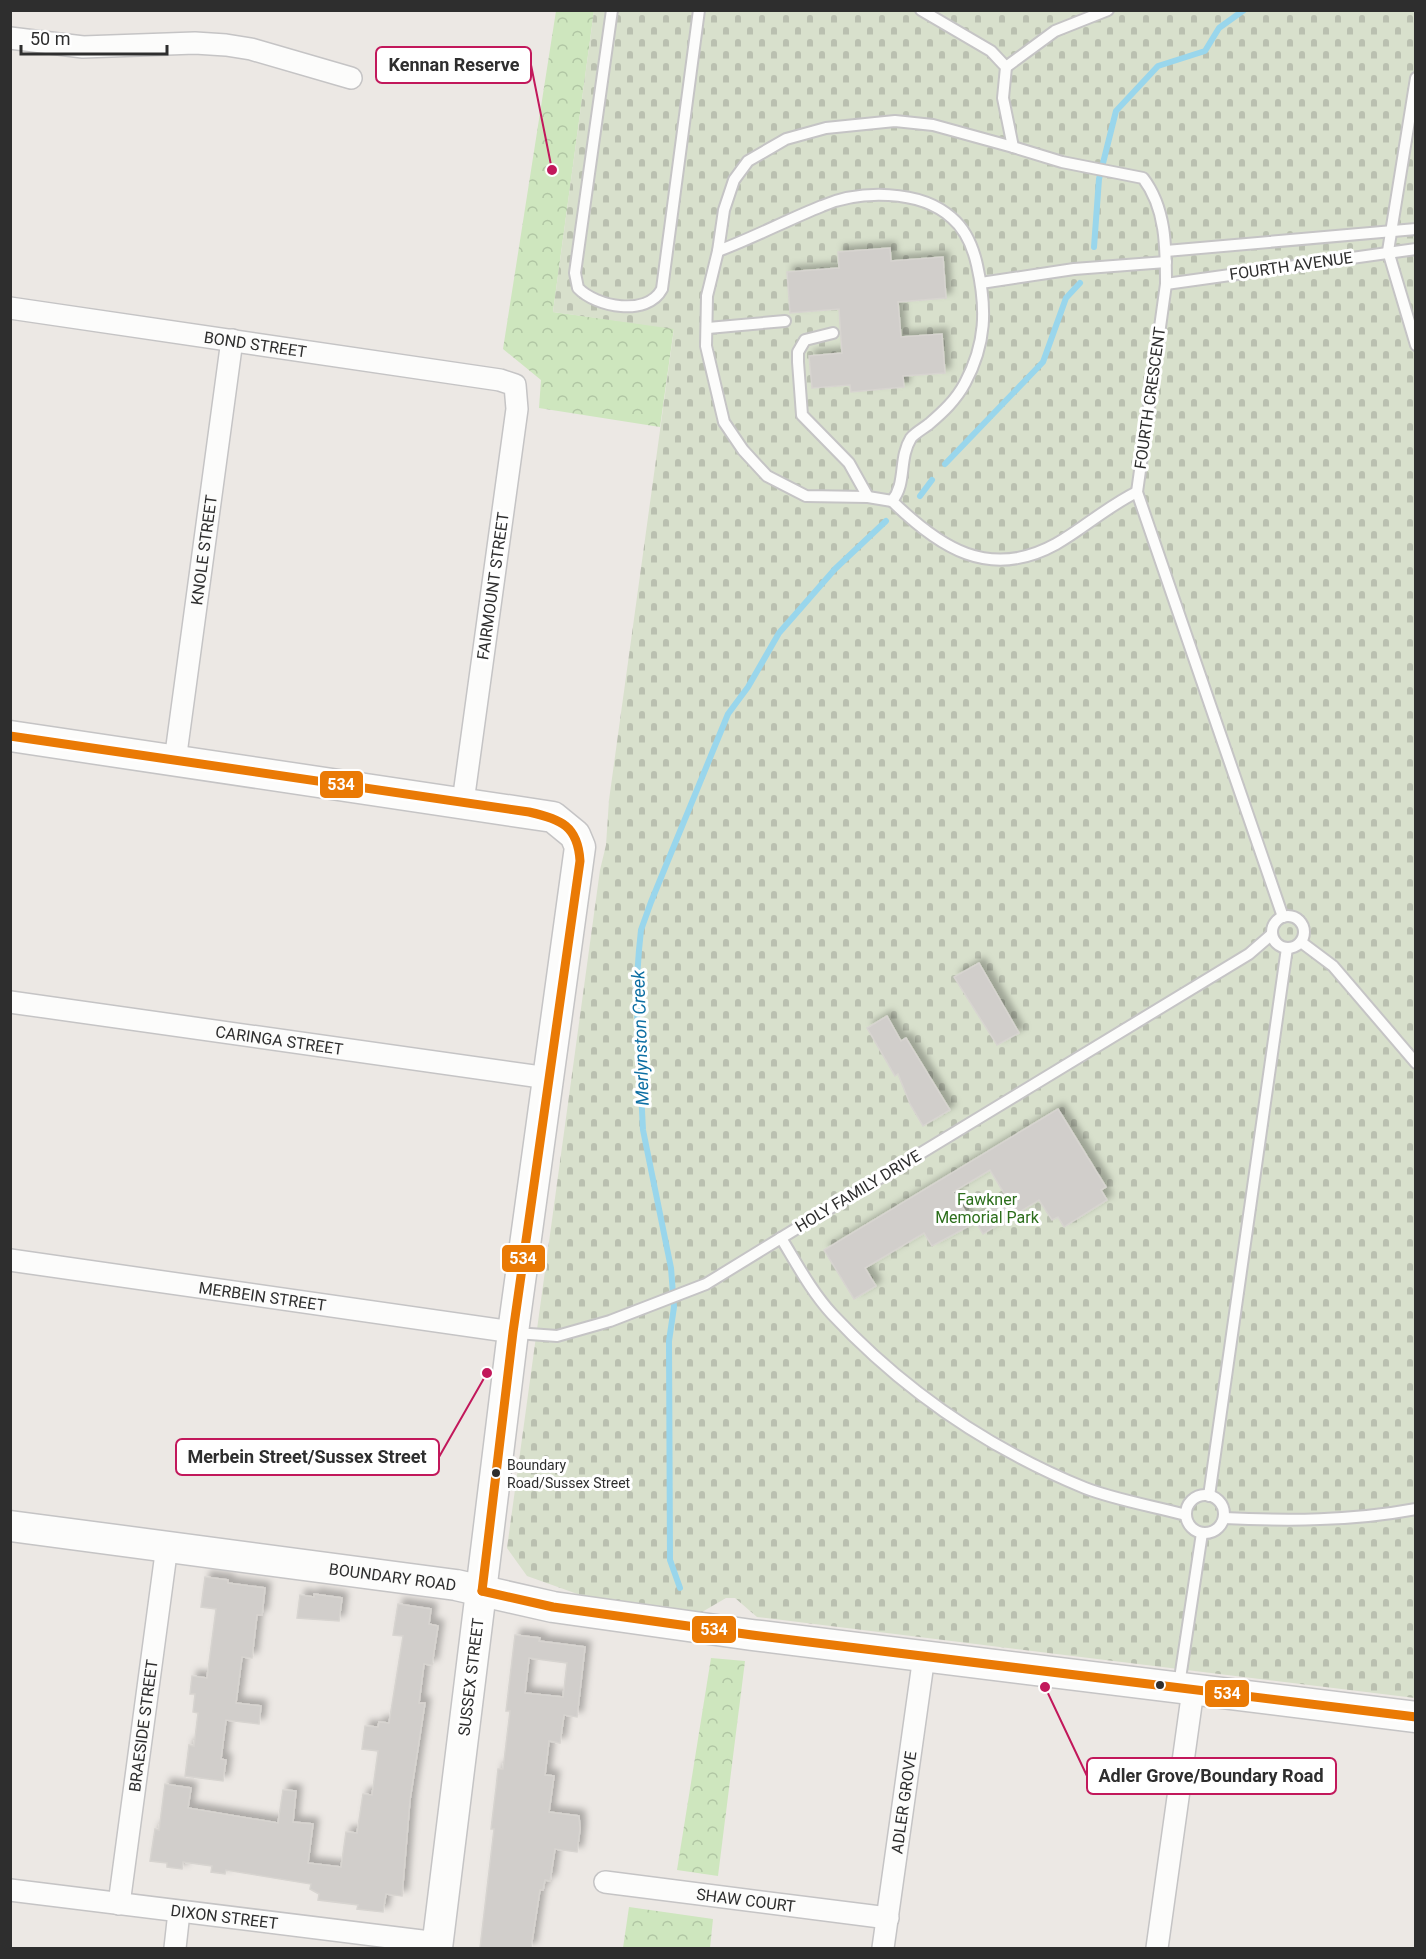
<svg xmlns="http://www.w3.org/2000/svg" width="1426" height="1959" viewBox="0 0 1426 1959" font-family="Roboto,sans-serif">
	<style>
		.forest { fill: url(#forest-crowns) }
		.cemetery { fill: url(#cemetery-stones) }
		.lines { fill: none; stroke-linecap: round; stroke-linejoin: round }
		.stream { stroke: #99d6ec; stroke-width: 6 }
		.building { fill: #d1cecb; stroke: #d7d4d0; stroke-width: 1.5; fill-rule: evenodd; filter: url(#shadow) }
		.lane-casing { stroke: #c5c4c5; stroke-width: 14 }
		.street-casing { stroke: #c5c4c5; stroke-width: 24 }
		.secondary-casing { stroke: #c5c4c5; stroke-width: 33 }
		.lane { stroke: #fcfcfb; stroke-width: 10 }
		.street { stroke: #fcfcfb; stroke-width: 21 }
		.secondary { stroke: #fcfcfb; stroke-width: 30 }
		.bus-1-casing { stroke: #fff; stroke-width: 14 }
		.bus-1 { stroke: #ea7a05; stroke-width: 9 }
		.bus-dot { fill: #2e2e2e; stroke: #fff; stroke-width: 2 }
		.labels { text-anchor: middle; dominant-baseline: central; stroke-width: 6; stroke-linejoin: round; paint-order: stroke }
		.bus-label { font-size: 14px; fill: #2e2e2e; stroke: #fff; text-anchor: start }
		.street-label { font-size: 16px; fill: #2e2e2e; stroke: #fff }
		.park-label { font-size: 16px; fill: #2c6e1b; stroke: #fff }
		.water-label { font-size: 18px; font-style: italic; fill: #0d6fa3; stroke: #fff }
		.leader { fill: none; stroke: #c2185b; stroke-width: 2 }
		.callout-dot { fill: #c2185b; stroke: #fff; stroke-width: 2 }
		.callout { fill: #fff; stroke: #c2185b; stroke-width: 2 }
		.callout-label { font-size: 18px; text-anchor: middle; font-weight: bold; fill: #2e2e2e }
		.line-badge { stroke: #fff; stroke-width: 2 }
		.badge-label { font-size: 16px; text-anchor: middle; font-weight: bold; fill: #fff }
	</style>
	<defs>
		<pattern id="forest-crowns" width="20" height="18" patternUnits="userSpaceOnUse" patternTransform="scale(1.5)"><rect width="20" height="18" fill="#cee6be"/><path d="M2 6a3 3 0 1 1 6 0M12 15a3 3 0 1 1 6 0" fill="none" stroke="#b1c6a4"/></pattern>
		<pattern id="cemetery-stones" width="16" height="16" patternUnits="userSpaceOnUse" patternTransform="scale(1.5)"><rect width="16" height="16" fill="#d8e0cc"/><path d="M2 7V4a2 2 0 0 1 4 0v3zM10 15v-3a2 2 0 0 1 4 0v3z" fill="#bac0b0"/></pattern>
		<filter id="shadow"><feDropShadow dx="5.5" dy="-5.5" stdDeviation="3" flood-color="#0004"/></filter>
	</defs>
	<rect width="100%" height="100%" fill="#ece8e4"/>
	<g class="forest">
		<path d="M556 11H594L553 312 674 328 660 427 539 408 541 380 503 349Z"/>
		<path d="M711 1658 745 1661 718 1876 677 1870Z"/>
		<path d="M629 1907 713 1919 710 1948H623Z"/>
	</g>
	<path class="cemetery" d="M594 11H1415V1698L757 1617 735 1598H726L702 1612 583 1596 527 1576 507 1548 600 870 606 845 609 800 674 329 553 312Z"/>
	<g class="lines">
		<g class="stream">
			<path d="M1094 247 1099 179 1116 111 1158 66 1205 51 1219 28 1244 10"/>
			<path d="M945 464 1043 362 1066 298 1080 283"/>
			<path d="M920 496 932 480"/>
			<path d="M680 1588 670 1560 669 1341 674 1307 671 1268 643 1130 636 992 639 950 641 930 651 902 728 714 748 687 779 633 835 569 886 521"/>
		</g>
	</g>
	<g class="building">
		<path d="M890 248 891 261 943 257 946 298 898 302 901 337 942 334 945 373 903 376 904 387 851 392 850 385 812 388 809 356 842 353 839 309 790 313 787 272 839 268 838 252Z"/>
		<path d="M979 963 1019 1033 997 1045 954 977Z"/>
		<path d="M887 1016 901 1041 906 1038 950 1110 923 1126 910 1104 898 1074 895 1076 867 1028Z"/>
		<path d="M1058 1109 1106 1187 1101 1190 1107 1200 1064 1227 1058 1217 1052 1220 1039 1200 983 1234 973 1218 1007 1198 990 1170 953 1192 973 1224 932 1246 924 1233 865 1268 876 1286 854 1299 824 1250Z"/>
		<path d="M205 1577 228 1580V1583L265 1588 262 1615H257L252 1658 242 1657 236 1703 261 1706 259 1724 226 1720 221 1759 226 1760 223 1781 185 1776 189 1745 194 1746 198 1713 193 1712 195 1694H190L192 1676 207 1678 216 1609 201 1607Z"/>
		<path d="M314 1594 342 1598 339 1621 297 1618 300 1595 314 1597Z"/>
		<path d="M398 1604 431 1609 429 1624 438 1626 432 1665 424 1664 419 1703H425L410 1800 402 1896 386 1894 383 1912 357 1909 358 1905 318 1900 319 1894 310 1889 311 1884 226 1870 225 1874 211 1872 212 1866 183 1862 182 1869 167 1867V1863L150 1861 155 1829 159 1830 165 1784 191 1788 188 1808 278 1823 283 1790 296 1791 293 1822 313 1824 308 1863 341 1867 346 1832 357 1833 363 1794 372 1795 378 1751 362 1749 365 1726 378 1727 379 1722 389 1723 403 1636 393 1635Z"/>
		<path d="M515 1635 540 1638 539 1641 585 1647 577 1717 564 1715 560 1743 549 1741 545 1775 554 1776 549 1812 579 1816 580 1829 577 1852 555 1849 550 1881 545 1880 543 1890H540L531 1948H480L494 1829H491L496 1788 498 1769H503L510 1711H506ZM529 1658 567 1663 563 1697 525 1693Z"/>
	</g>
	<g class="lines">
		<g class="lane-casing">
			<g id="lane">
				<path d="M612 10 575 273 578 288C596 307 647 317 662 289L699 10"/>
				<path d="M921 10 991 51 1006 67 1003 98 1013 147 1062 162 1143 178C1166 208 1166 247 1166 284L1137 492 1283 917"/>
				<path d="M1006 67 1055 31 1108 10"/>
				<path d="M1416 78 1388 251 1416 345"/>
				<path d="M718 251C753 238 787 220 822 206 859 190 920 189 952 218 966 230 973 247 977 265 987 309 986 344 965 383 956 400 943 412 929 424 924 428 915 433 911 438 898 459 907 483 892 501 939 547 989 581 1056 544 1084 528 1108 506 1137 492"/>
				<path d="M1166 251 1416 229"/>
				<path d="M981 283 1074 269 1166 262"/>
				<path d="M1166 284 1416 249"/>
				<path d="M708 328 785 321"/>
				<path d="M833 333 805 340 798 352V362L802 415 849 463 868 497"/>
				<path d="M892 501 868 497 806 496 767 476 743 450 724 422 706 346 707 296 718 251 724 210 734 180 748 161 786 139 826 128 895 121 933 125 1013 147"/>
				<circle cx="1288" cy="932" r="16"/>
				<path d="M1301 942 1333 966 1416 1063"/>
				<path d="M516 1333 557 1336 610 1321 706 1284 781 1238"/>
				<circle cx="1205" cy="1514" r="19"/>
				<path d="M1209 1496 1287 948"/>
				<path d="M1186 1515C1153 1506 1116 1500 1085 1488 987 1448 904 1391 832 1314 811 1291 797 1264 781 1238L1249 954 1272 934"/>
				<path d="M1224 1518C1288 1521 1352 1521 1416 1509"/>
				<path d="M1179 1685 1202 1533"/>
			</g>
		</g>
		<g class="street-casing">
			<g id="street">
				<path d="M10 38 83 47 195 43 226 45 251 49 351 78"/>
				<path id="s1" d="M10 308 500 380 515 385 517 409 463 802"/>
				<path id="s2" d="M175 761 232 340"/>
				<path id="s3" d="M10 1002 548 1078"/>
				<path id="s4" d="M10 1260 513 1332"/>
				<path id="s5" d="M605 1882 888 1918"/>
				<path id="s6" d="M10 1890 438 1943"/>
				<path id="s7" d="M119 1904 167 1546"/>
				<path d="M175 1948 179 1912"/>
				<path id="s8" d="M883 1948 924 1656"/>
				<path d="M1157 1948 1193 1690"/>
			</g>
		</g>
		<g class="secondary-casing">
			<g id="secondary">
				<path d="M10 736 553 817 575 835 580 847 513 1332 437 1948"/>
				<path id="s9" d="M10 1526 456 1585 553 1607 752 1635 1416 1717"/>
			</g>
		</g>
		<use href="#lane" class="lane"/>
		<use href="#street" class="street"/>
		<use href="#secondary" class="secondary"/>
		<g class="bus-1-casing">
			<g id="bus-1">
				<path d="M10 736 529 812C561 819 578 826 580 861L513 1332 482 1591"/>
				<path d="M482 1591 553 1607 752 1635 1416 1717"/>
			</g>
		</g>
		<use href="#bus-1" class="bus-1"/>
	</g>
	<g class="bus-dot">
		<circle cx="496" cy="1473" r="5"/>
		<circle cx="1160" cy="1685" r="5"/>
	</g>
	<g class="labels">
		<g class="bus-label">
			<text x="507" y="1465">Boundary<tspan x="507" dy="18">Road/Sussex Street</tspan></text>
		</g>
		<g class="street-label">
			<text transform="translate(1291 266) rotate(-8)">FOURTH AVENUE</text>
			<text stroke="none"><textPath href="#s1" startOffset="248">BOND STREET</textPath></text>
			<text transform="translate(1150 398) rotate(-82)">FOURTH CRESCENT</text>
			<text stroke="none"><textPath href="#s2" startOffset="213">KNOLE STREET</textPath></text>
			<text transform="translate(493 586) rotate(-82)">FAIRMOUNT STREET</text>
			<text stroke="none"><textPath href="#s3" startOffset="272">CARINGA STREET</textPath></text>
			<text transform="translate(858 1191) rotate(-31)">HOLY FAMILY DRIVE</text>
			<text stroke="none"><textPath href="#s4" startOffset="255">MERBEIN STREET</textPath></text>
			<text stroke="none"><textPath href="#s9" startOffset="386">BOUNDARY ROAD</textPath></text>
			<text transform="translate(471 1677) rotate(-83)">SUSSEX STREET</text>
			<text stroke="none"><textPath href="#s7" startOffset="180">BRAESIDE STREET</textPath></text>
			<text stroke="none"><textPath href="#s8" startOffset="147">ADLER GROVE</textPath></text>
			<text stroke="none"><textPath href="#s5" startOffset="142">SHAW COURT</textPath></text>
			<text stroke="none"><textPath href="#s6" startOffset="216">DIXON STREET</textPath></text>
		</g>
		<g class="park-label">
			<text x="987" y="1199">Fawkner<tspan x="987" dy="18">Memorial Park</tspan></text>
		</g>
		<g class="water-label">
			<text transform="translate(640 1038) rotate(-92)">Merlynston Creek</text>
		</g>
	</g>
	<path class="leader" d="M552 170L531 65M487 1373L439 1457M1045 1687L1087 1776"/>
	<g class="callout-dot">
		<circle cx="552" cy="170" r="6"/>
		<circle cx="487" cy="1373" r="6"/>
		<circle cx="1045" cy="1687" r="6"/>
	</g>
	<g class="callout">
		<rect x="376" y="47" width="155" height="36" rx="6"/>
		<rect x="176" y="1439" width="263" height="36" rx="6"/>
		<rect x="1087" y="1758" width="249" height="36" rx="6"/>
	</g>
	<g class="callout-label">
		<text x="454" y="71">Kennan Reserve</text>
		<text x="307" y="1463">Merbein Street/Sussex Street</text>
		<text x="1211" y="1782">Adler Grove/Boundary Road</text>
	</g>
	<g class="line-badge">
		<rect x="319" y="770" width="45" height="29" rx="6" fill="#ea7a05"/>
		<rect x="501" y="1244" width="45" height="29" rx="6" fill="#ea7a05"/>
		<rect x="691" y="1615" width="46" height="29" rx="6" fill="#ea7a05"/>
		<rect x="1204" y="1679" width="46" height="29" rx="6" fill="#ea7a05"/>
	</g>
	<g class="badge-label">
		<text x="341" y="790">534</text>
		<text x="523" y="1264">534</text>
		<text x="714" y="1635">534</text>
		<text x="1227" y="1699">534</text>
	</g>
	<rect width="1426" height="1959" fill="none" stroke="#2e2e2e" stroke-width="24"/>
	<path d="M21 45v9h146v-9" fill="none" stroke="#2e2e2e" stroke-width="3"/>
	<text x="30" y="45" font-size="18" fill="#2e2e2e" stroke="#ffffff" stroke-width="4.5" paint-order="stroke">50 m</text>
</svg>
